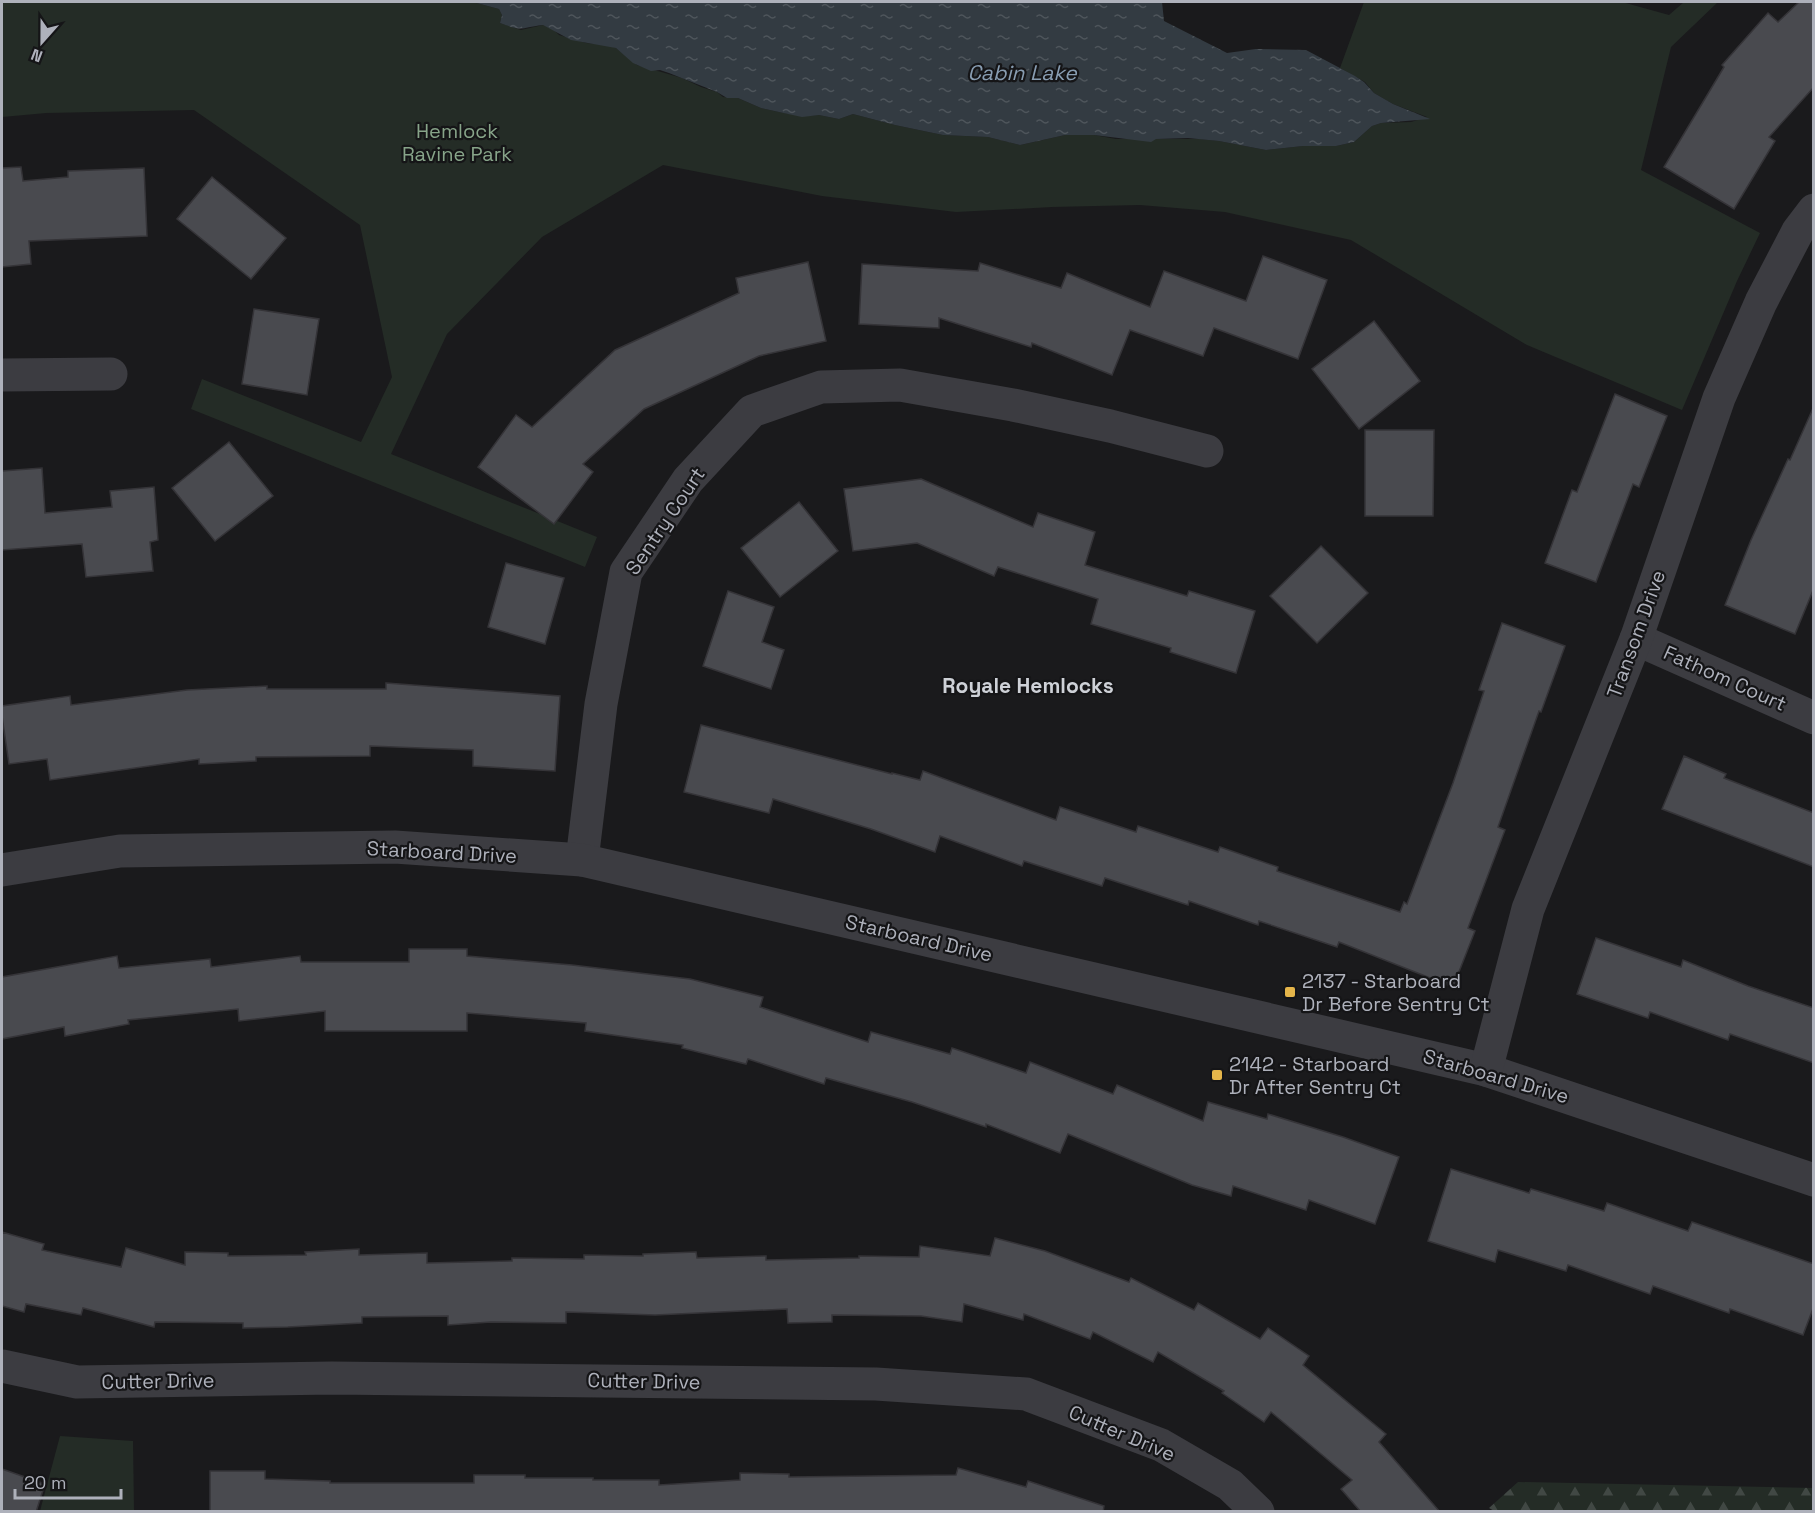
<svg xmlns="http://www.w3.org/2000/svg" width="1815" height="1513" viewBox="0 0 1815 1513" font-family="'Space Grotesk',sans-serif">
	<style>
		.forest { fill: url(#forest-firs) }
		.park { fill: #242c26 }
		.water { fill: url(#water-ripples) }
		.building { fill: #494a4f; stroke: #353438; stroke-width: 1.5 }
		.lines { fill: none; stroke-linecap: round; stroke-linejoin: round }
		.minor { stroke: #3c3c41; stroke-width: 33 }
		.poi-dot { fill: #e5b54a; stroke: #151517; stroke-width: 2 }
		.labels { text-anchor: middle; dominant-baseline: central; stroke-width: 4.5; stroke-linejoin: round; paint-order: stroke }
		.park-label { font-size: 20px; fill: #87a489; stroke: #151517 }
		.street-label { font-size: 20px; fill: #aeb1bb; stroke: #151517 }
		.poi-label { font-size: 20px; fill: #aeb1bb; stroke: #151517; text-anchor: start }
		.water-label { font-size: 21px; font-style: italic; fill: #889db2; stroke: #151517 }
		.neighbourhood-label { font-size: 21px; font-weight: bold; fill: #ced1d7; stroke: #151517 }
	</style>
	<defs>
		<pattern id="forest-firs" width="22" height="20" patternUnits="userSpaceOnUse" patternTransform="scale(1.5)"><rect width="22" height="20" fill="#242c26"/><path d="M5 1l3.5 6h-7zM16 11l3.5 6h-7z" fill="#414844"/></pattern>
		<pattern id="water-ripples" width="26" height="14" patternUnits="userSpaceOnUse" patternTransform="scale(1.5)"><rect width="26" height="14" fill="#333b42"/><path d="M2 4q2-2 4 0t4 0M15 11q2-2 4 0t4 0" fill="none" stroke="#4e555b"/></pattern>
	</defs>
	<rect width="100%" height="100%" fill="#1a1a1c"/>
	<path class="forest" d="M1518 1482 1813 1488V1511L1496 1512 1489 1508Z"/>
	<g class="park">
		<path d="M2 2H473L499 9 502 15 500 23 521 30 543 25 553 29 559 35 586 43 609 45 616 48 637 65 682 78 701 87 717 92 723 97 738 98 761 108 779 112 802 116 819 115 839 119 853 114 895 125 943 135 988 137 1020 145 1065 135H1094L1116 139H1200L1219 141 1266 150 1303 146H1336L1354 142 1372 126 1381 123 1411 122 1427 117 1393 104 1374 93 1365 82 1340 68 1364 2H1622L1669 15 1684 2H1718L1671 47 1641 170 1760 233 1737 281 1682 410 1527 345 1351 240 1225 212 1140 205 1052 207 956 212 822 196 663 165 542 237 447 334 391 454 597 537 585 567 191 409 202 379 361 442 392 377 360 225 194 110 46 113 2 117Z"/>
		<path d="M60 1436 133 1441 134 1511H40Z"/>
	</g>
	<path class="water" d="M473 2H1162L1164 21 1227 53 1256 49 1306 50 1355 76 1364 82 1374 93 1393 104 1430 119 1381 123 1372 126 1354 142 1336 146H1303L1266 150 1219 141 1188 138 1156 139 1151 142 1094 135H1065L1020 145 988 137 943 135 895 125 853 114 839 119 819 115 802 117 779 112 761 108 738 98H727L717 92 669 73 660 70 651 71 633 63 616 48 571 40 543 25C519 28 524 32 500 23L502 15 499 9Z"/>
	<g class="building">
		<path d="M1799 2H1814V87L1769 137 1775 141 1734 209 1664 167 1724 67 1722 65 1768 13 1778 22Z"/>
		<path d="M21 167 23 181 68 177V171L144 168 147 236 29 241 31 264 2 267V168Z"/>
		<path d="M212 177 286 238 251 279 177 219Z"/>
		<path d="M1263 256 1327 280 1298 359 1214 328 1203 356 1130 330 1112 375 1032 343 1031 347 939 318V328L859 324 862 264 978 271 980 263 1061 288 1067 273 1150 307 1164 271 1246 301Z"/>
		<path d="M808 262 826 341 759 356 644 409 583 464 593 472 554 524 478 467 516 415 532 427 615 350 739 293 736 278Z"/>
		<path d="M254 309 319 319 307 395 242 384Z"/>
		<path d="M1374 321 1420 381 1359 429 1312 369Z"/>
		<path d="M1615 394 1667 416 1639 487 1633 484 1596 582 1545 563 1572 490 1577 492Z"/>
		<path d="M1814 406V588L1795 634 1725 605 1751 540 1788 459 1790 460Z"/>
		<path d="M1365 430H1434L1433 516H1365Z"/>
		<path d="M229 442 273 496 215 541 172 488Z"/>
		<path d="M42 468 45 513 112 507 110 491 154 487 158 540 150 542 153 571 86 577 82 544 2 550V471Z"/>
		<path d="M921 479 1033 527 1038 513 1095 532 1085 565 1187 596 1189 591 1255 611 1236 673 1170 652 1171 648 1091 624 1098 599 998 567 994 576 917 543 853 551 844 489Z"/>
		<path d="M799 502 838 551 780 597 741 548Z"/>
		<path d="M1321 546 1368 593 1317 643 1270 596Z"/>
		<path d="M506 563 564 578 545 644 488 627Z"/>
		<path d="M728 591 774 607 762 642 784 650 771 689 703 666Z"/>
		<path d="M1502 623 1565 646 1541 712 1539 711 1498 827 1505 830 1468 928 1475 931 1453 987 1339 942 1337 947 1259 921 1258 925 1189 901 1188 905 1105 878 1102 886 1024 861 1022 866 940 836 935 852 871 829 773 799 769 813 684 792 701 725 892 774V773L920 780 923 771 1056 820 1060 807 1136 832 1138 826 1218 852 1220 847 1278 867 1277 871 1400 912 1404 902 1407 904 1453 783 1484 691 1479 690Z"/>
		<path d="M386 683 560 696 555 771 473 766V750L370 746V756L256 757V761L199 764V759L50 780 47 759 9 764 2 716V706L70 696 71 705 187 690 267 686V689H386Z"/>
		<path d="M1684 756 1726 774 1724 778 1814 813V867L1662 809Z"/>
		<path d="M1596 938 1681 967 1683 960 1748 986 1814 1008V1063L1730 1034 1728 1040 1650 1012 1648 1018 1577 994Z"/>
		<path d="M409 949H467V956L572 965 690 979 763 997 760 1007 868 1042 871 1032 950 1054 952 1048 1026 1073 1030 1062 1113 1094 1117 1085 1203 1121 1208 1102 1267 1119 1268 1114 1343 1137 1399 1157 1375 1224 1309 1200 1306 1210 1233 1186 1231 1196 1192 1185 1068 1134 1060 1153 986 1124V1127L912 1102 826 1078 824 1084 748 1059 746 1064 682 1048 683 1045 585 1031 586 1023 467 1013V1031H325V1011L239 1021 238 1009 128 1020 129 1024 65 1036 64 1027 2 1039V977L117 956 119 968 210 959 211 967 300 956 301 962H409Z"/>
		<path d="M1451 1169 1529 1193 1531 1189 1604 1211 1607 1203 1688 1231 1692 1222 1814 1264V1306L1803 1335 1730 1309 1729 1313 1653 1286 1650 1294 1568 1265 1566 1271 1498 1250 1495 1262 1428 1241Z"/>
		<path d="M2 1232 44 1244 42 1250 121 1267 126 1248 185 1265V1252L228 1253V1256L306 1255 305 1252 359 1249V1255L427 1253V1263L512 1261V1258L584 1259V1255L643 1256V1254L696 1252 697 1258 766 1256V1260L859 1258V1256L919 1257 920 1246 990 1256 995 1238 1045 1251 1129 1282 1131 1278 1194 1310 1198 1303 1260 1339 1268 1328 1309 1356 1303 1365 1386 1434 1379 1442 1440 1512H1361L1341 1489 1352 1480 1271 1412 1264 1422 1222 1393 1224 1391 1158 1352 1153 1362 1093 1332 1090 1339 1024 1314 1023 1320 964 1304 962 1322 921 1316 832 1315V1322L788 1323 787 1309 655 1315 566 1312V1323L491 1322 448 1325V1316L362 1317V1323L288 1327 243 1328V1323L155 1322 154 1327 83 1308 81 1315 26 1304 24 1312 2 1306Z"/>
		<path d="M958 1468 1026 1487 1028 1481 1104 1506 1103 1512H210V1471H265V1479L330 1481V1483H474V1475H525V1478H593V1480H659V1485L740 1480V1473L789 1474V1477L956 1475Z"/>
		<path d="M2 1469 45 1484 36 1512H2Z"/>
	</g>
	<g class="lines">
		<g class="minor">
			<path d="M2 375 111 374"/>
			<path d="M1636 639 1814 718"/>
			<path d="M582 860 601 704 626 572 688 480 752 411 821 387 900 385 1013 405 1110 426 1207 451"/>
			<path d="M2 870 120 851 395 847 582 860 1486 1070 1814 1180"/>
			<path d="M1486 1070 1528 909 1636 639 1719 398 1761 302 1798 231 1814 210"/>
			<path d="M2 1366 77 1382 332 1378 876 1384 1026 1394 1161 1445 1230 1485 1258 1512"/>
		</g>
	</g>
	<g class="poi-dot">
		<rect x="1284" y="986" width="12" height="12" rx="3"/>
		<rect x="1211" y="1069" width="12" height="12" rx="3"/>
	</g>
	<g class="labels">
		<g class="park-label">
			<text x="457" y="131">Hemlock<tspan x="457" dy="23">Ravine Park</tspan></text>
		</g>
		<g class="street-label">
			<text transform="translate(665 521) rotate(-56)">Sentry Court</text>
			<text transform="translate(1636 634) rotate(-70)">Transom Drive</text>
			<text transform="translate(1725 678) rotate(24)">Fathom Court</text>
			<text transform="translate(442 852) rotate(3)">Starboard Drive</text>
			<text transform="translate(919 938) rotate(13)">Starboard Drive</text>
			<text transform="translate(1496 1076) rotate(16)">Starboard Drive</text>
			<text transform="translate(158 1381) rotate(-1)">Cutter Drive</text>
			<text transform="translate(644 1381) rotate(1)">Cutter Drive</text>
			<text transform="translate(1122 1433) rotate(23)">Cutter Drive</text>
		</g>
		<g class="poi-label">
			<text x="1302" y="981">2137 - Starboard<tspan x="1302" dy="23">Dr Before Sentry Ct</tspan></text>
			<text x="1229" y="1064">2142 - Starboard<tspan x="1229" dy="23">Dr After Sentry Ct</tspan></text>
		</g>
		<g class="water-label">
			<text x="1022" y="72">Cabin Lake</text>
		</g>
		<g class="neighbourhood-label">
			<text x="1028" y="685">Royale Hemlocks</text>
		</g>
	</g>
	<rect width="1815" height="1513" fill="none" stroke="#aeb1bb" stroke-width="6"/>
	<g transform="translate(42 42) rotate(201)" stroke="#151517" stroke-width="4.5" paint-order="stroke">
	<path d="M0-4.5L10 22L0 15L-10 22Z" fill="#aeb1bb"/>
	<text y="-9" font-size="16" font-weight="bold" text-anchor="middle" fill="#aeb1bb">N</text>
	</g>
	<path d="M15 1489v9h106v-9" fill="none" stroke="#aeb1bb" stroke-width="3"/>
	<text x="24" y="1489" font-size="18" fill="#aeb1bb" stroke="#151517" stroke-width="4.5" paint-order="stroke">20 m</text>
</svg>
